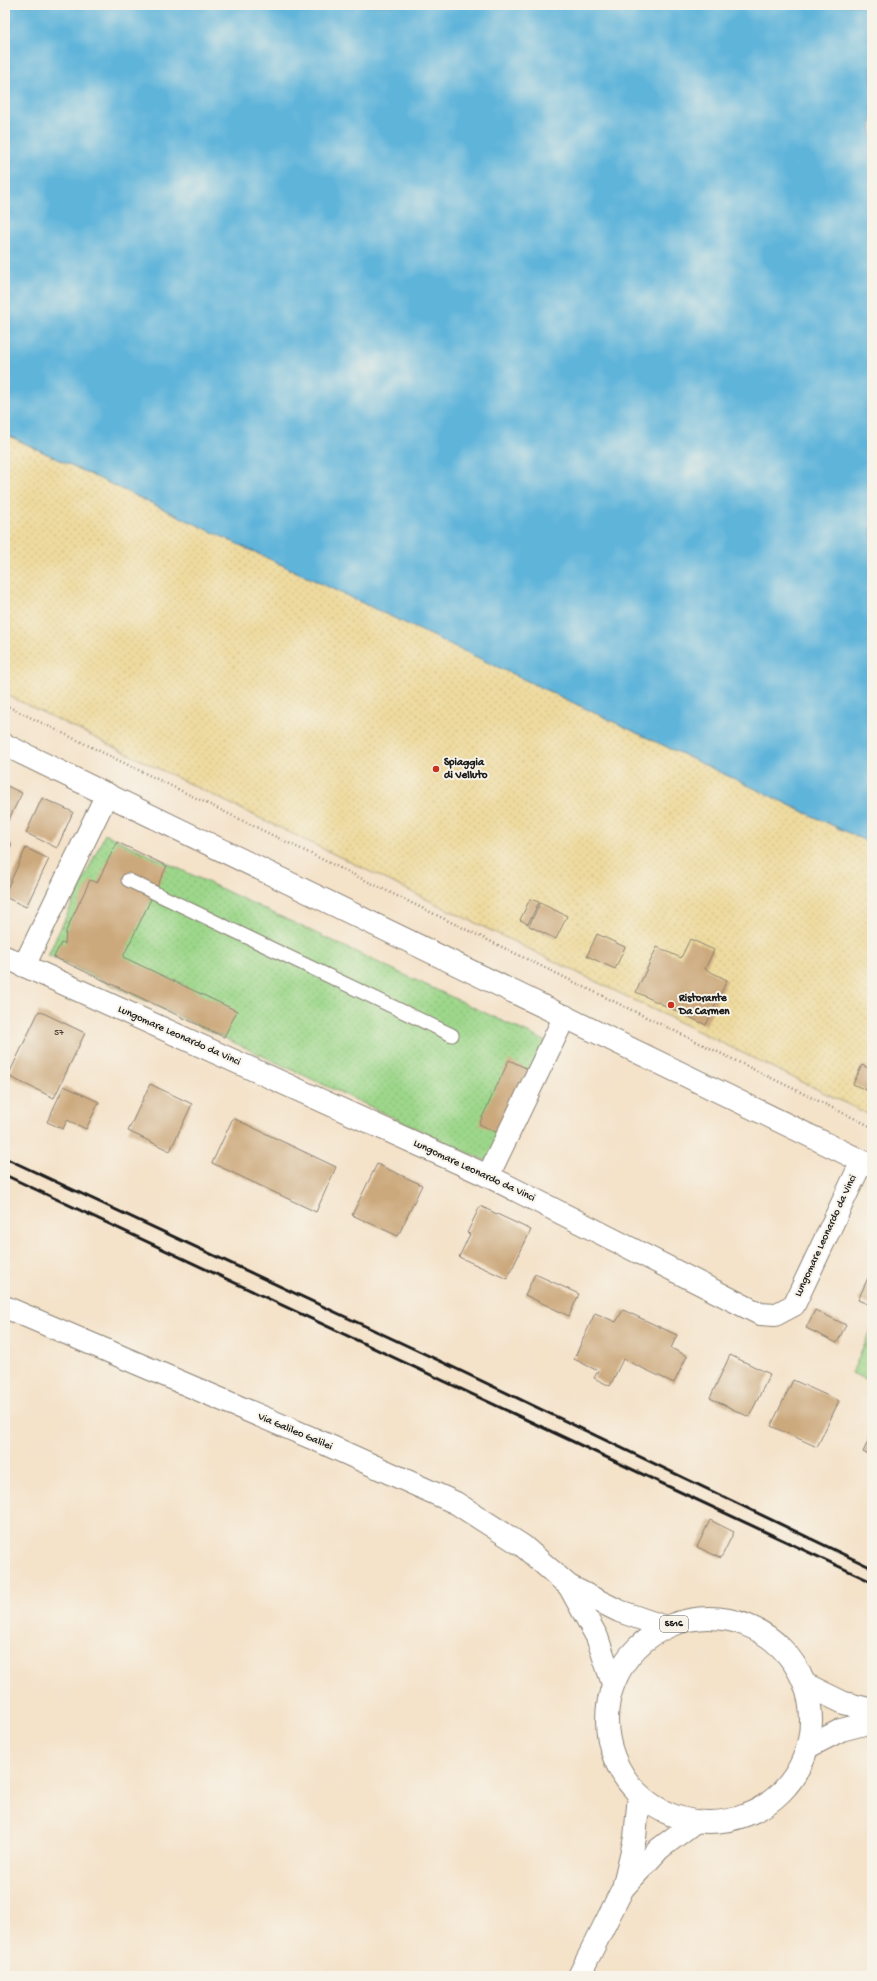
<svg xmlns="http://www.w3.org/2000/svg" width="877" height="1981" viewBox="0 0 877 1981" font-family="'Gochi Hand',sans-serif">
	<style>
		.green { fill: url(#green-dots); stroke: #5c7a54 }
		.sand { fill: url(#sand-dots); stroke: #857b5d }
		.water { fill: #5eb4da; stroke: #3d687b }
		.building { fill: #cca97d }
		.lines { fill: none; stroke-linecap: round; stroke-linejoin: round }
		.lane-casing { stroke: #887f72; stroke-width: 15 }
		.street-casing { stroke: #887f72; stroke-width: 24 }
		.secondary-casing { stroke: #887f72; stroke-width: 24 }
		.primary-casing { stroke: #887f72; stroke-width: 24 }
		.path { stroke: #887f72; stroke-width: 2.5; stroke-dasharray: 1 3; stroke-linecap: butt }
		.lane { stroke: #fff; stroke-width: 13 }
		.street { stroke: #fff; stroke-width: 22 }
		.secondary { stroke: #fff; stroke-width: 22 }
		.primary { stroke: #fff; stroke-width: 22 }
		.rail { stroke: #1c1c1c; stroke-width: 3 }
		.poi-dot { fill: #c8321e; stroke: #f7f3e8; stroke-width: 1.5 }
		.labels { text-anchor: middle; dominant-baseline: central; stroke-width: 4; stroke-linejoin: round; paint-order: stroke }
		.number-label { font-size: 9px; fill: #483f34 }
		.shield { fill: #f7f3e8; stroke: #5e5c59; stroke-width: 1 }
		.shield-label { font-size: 10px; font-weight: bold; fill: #1c1c1c }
		.poi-label { font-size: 11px; font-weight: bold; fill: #1c1c1c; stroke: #f7f3e8; text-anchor: start }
		.street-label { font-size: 11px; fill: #1c1c1c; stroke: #f7f3e8 }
	</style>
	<defs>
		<pattern id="green-dots" width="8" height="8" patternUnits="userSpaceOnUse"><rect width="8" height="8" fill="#9dd78b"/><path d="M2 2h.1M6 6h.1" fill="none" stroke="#87b877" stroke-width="1.8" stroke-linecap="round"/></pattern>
		<pattern id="sand-dots" width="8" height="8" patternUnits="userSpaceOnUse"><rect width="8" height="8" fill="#eeda9e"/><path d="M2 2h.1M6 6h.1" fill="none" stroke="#ccba88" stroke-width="1.8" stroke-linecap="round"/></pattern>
	</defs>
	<rect width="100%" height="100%" fill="#f7f3e8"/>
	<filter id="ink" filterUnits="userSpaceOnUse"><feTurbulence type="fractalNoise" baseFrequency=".025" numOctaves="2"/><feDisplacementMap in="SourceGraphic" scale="8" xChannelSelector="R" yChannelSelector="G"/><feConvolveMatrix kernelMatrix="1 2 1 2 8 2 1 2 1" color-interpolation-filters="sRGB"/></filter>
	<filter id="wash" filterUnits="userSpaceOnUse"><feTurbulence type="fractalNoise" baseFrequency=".012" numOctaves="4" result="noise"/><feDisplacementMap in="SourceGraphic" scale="16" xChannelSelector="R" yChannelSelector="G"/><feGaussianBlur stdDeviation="0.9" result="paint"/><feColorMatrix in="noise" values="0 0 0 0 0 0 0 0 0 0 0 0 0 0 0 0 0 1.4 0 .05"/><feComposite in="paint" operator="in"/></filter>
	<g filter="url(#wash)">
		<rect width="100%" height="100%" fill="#f4e2c9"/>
		<g class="green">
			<path d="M105 834 545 1041 488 1162 48 955Z"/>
			<path d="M872 1328V1382L852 1373Z"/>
		</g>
		<path class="sand" d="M5 434 872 844V1116L5 694Z"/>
		<path class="water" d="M5 5H872V844L5 434Z"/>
		<g id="blocks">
			<g class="building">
				<path d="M5 785 22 793 8 821 5 819Z"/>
				<path d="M42 798 73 812 57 848 26 833Z"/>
				<path d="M5 841 12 844 5 858Z"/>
				<path d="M117 842 167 866 123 957 237 1011 224 1037 54 957 61 943 65 944 66 931 90 880 97 883Z"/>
				<path d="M26 848 49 859 26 907 5 897V893Z"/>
				<path d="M530 899 539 902 528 924 520 920Z"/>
				<path d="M540 903 567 916 556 939 529 926Z"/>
				<path d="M597 934 625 947 615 969 587 956Z"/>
				<path d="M690 939 714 950 705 969 727 980 706 1025 636 992 657 947 681 958Z"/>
				<path d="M39 1011 85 1033 54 1098 8 1076Z"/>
				<path d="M509 1060 530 1070 500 1134 479 1124Z"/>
				<path d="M862 1065 872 1070V1093L853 1084Z"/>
				<path d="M150 1084 192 1104 170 1151 128 1131Z"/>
				<path d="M64 1086 99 1102 86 1129 67 1120 63 1129 47 1122Z"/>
				<path d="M233 1118 336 1167 316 1212 212 1163Z"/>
				<path d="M377 1164 422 1185 398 1236 352 1215Z"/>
				<path d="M480 1206 531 1230 507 1279 459 1257 470 1234 467 1233Z"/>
				<path d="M872 1269V1306L858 1300Z"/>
				<path d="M535 1274 579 1294 569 1316 525 1295Z"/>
				<path d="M623 1310 677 1335 671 1348 687 1356 674 1383 623 1359 610 1386 594 1378 598 1371 574 1359 595 1313 616 1322Z"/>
				<path d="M815 1310 846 1325 837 1343 806 1328Z"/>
				<path d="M730 1355 770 1374 749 1417 710 1398Z"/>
				<path d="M793 1380 839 1401 817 1447 771 1426Z"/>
				<path d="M872 1433V1457L863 1452Z"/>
				<path d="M710 1520 734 1532 721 1558 697 1547Z"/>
			</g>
		</g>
	</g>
	<g filter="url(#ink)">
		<use href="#blocks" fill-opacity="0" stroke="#887f72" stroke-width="1"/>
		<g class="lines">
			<g class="lane-casing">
				<path id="lane" d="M128 880 452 1035"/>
			</g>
			<g class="street-casing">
				<g id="street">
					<path d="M5 957 488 1176 760 1314 775 1315 794 1305 862 1161"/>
					<path d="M24 966 107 794"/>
					<path d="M488 1176 565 1016"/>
				</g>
			</g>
			<g class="secondary-casing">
				<g id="secondary">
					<path d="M5 745 872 1166"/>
					<path d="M5 1307 321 1442 456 1503 523 1546 569 1586 619 1611 665 1627"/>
					<path d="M569 1586 597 1637 613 1684"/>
				</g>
			</g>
			<g class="primary-casing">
				<g id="primary">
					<circle cx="709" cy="1720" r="102"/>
					<path d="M805 1684 844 1703 872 1710"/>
					<path d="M808 1747 841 1730 872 1722"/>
					<path d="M624 1887 659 1849 696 1821"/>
					<path d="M579 1976 623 1888 635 1838 639 1795"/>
				</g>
			</g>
			<path class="path" d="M5 705 872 1127"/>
			<use href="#lane" class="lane"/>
			<use href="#street" class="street"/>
			<use href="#secondary" class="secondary"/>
			<use href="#primary" class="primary"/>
			<g class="rail">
				<path d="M5 1158 440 1361 872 1568"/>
				<path d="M5 1175 872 1582"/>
			</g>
		</g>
	</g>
	<g class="poi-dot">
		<circle cx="436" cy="769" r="4"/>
		<circle cx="671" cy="1005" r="4"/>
	</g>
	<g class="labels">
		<g class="number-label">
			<text x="59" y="1033">57</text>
		</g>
		<rect class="shield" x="660" y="1616" width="28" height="16" rx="3"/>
		<g class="shield-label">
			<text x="674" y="1624">SS16</text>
		</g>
		<g class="poi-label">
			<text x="444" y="763">Spiaggia<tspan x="444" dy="13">di Velluto</tspan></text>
			<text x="679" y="999">Ristorante<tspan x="679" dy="13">Da Carmen</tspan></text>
		</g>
		<g class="street-label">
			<text transform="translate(179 1036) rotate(24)">Lungomare Leonardo da Vinci</text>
			<text transform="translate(474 1171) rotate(25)">Lungomare Leonardo da Vinci</text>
			<text transform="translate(826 1236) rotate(-65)">Lungomare Leonardo da Vinci</text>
			<text transform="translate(295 1432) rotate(23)">Via Galileo Galilei</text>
		</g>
	</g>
	<rect width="877" height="1981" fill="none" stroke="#f7f3e8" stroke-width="20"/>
</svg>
